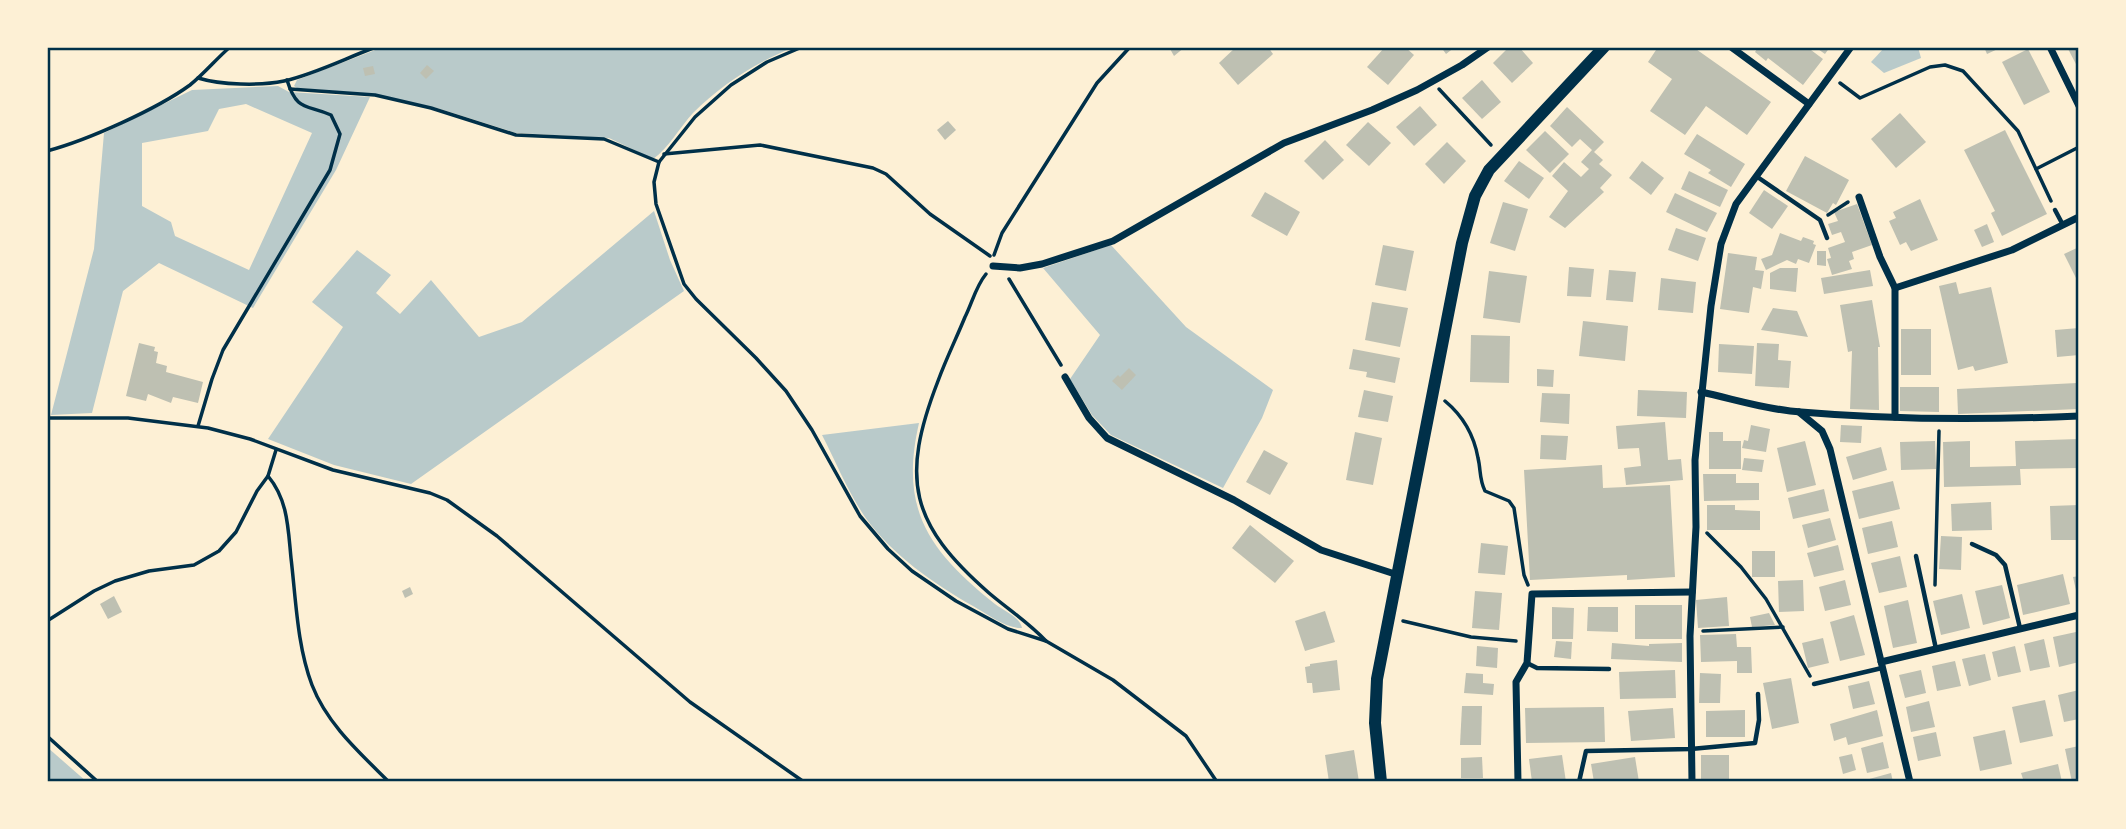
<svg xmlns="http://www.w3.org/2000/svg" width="2126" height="829" viewBox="0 0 2126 829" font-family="Ubuntu,sans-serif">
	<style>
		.green { fill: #b9caca; fill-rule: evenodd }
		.building { fill: #bec0b2 }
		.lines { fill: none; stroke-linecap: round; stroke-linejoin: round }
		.path { stroke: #003049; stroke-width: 3.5 }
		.service { stroke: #003049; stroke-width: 4.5 }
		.minor { stroke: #003049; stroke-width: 7 }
		.tertiary { stroke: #003049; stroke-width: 12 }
		.neatline { fill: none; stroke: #003049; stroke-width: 2.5 }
	</style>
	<rect width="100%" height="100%" fill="#fdf0d5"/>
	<g class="green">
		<path d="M383 47H794C755 63 722 84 693 113 680 127 668 149 653 159L609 138 516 133 437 108 375 94 297 88 294 86 297 80Z"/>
		<path d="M1885 47H1918L1921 58 1884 73 1871 62Z"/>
		<path d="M278 86 289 92 370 97 336 170 253 308 159 263 123 291 92 413 51 415 94 249 104 133 192 90ZM246 104 312 133 249 270 175 236 171 222 142 206V143L208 131 219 109Z"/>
		<path d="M654 211 670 260 684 291 411 484 334 465 268 439 343 327 312 302 357 250 391 275 376 293 400 314 431 280 479 337 522 322Z"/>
		<path d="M1111 245 1186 327 1273 390 1262 418 1223 488 1111 435 1092 415 1070 379 1100 335 1043 268Z"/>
		<path d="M919 423C899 510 929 551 995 604 1004 611 1020 617 1022 628 1007 629 987 614 973 606 933 583 892 555 865 517 848 492 836 462 822 435Z"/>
		<path d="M47 747 87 782H47Z"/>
	</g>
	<g class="building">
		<path d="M1169 47H1185L1174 56Z"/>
		<path d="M1236 47H1268L1273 54 1238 85 1219 63Z"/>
		<path d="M1385 47H1405L1414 55 1388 85 1367 67Z"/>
		<path d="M1441 47H1455L1446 54Z"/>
		<path d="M1509 47H1519L1533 63 1512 83 1493 63Z"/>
		<path d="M1658 47H1693L1771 102 1747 135 1706 106 1685 135 1650 111 1672 79 1648 62Z"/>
		<path d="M1758 47H1807L1823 59 1803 85 1768 58 1766 61 1755 52Z"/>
		<path d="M1815 47H1830L1825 54Z"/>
		<path d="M1984 47H2002L1987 54Z"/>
		<path d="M2067 47H2079V65L2077 66Z"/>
		<path d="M2028 49 2050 92 2024 105 2002 62Z"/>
		<path d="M427 65 434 71 426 79 420 73Z"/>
		<path d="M373 66 375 74 365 76 363 68Z"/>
		<path d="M1482 80 1501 102 1482 119 1462 98Z"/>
		<path d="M1420 106 1437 125 1414 146 1396 127Z"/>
		<path d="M1567 107 1604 142 1594 152 1603 160 1599 164 1612 175 1600 188 1604 192 1565 228 1549 217 1568 191 1552 176 1564 162 1581 177 1589 169 1581 162 1592 150 1580 139 1572 147 1550 126Z"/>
		<path d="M1900 113 1926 142 1896 168 1871 139Z"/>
		<path d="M948 121 956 130 945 140 937 130Z"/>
		<path d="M1368 122 1391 143 1369 166 1346 145Z"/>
		<path d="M2005 130 2047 214 2002 236 1991 213 1995 211 1964 150Z"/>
		<path d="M1545 131 1569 154 1550 173 1526 150Z"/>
		<path d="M1697 134 1745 164 1731 187 1708 173 1711 170 1684 154Z"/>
		<path d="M1325 140 1344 160 1323 180 1304 161Z"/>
		<path d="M1447 142 1466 161 1444 184 1425 164Z"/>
		<path d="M1805 156 1849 180 1836 205 1833 203 1827 213 1786 191Z"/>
		<path d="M1519 161 1544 178 1529 199 1504 181Z"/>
		<path d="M1642 161 1664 178 1651 195 1629 178Z"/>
		<path d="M1689 171 1728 190 1720 207 1681 189Z"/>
		<path d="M1764 190 1788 206 1772 229 1749 213Z"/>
		<path d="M1265 192 1300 212 1287 236 1251 216Z"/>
		<path d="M1675 193 1717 213 1707 232 1666 212Z"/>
		<path d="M1920 199 1938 240 1911 251 1906 242 1900 245 1889 221 1896 218 1893 212Z"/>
		<path d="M1503 202 1528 209 1515 251 1490 243Z"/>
		<path d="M1857 204 1872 245 1852 252 1854 259 1849 261 1852 269 1832 275 1827 259 1831 258 1828 248 1845 242 1841 232 1832 235 1828 224 1838 221 1834 212Z"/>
		<path d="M1987 224 1994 242 1982 247 1974 230Z"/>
		<path d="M1676 228 1706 238 1698 261 1668 250Z"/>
		<path d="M1780 233 1801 241 1803 237 1814 241 1813 244 1816 245 1809 263 1798 259 1796 264 1787 260 1766 270 1761 259 1772 255Z"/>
		<path d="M1383 245 1414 251 1406 291 1375 285Z"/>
		<path d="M2079 247V279L2077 280 2064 254Z"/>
		<path d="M1817 251H1826V266L1817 265Z"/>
		<path d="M1728 253 1757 257 1755 270 1764 271 1761 289 1753 287 1749 313 1720 309Z"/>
		<path d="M1569 267 1594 269 1591 297 1567 296Z"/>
		<path d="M1780 268H1798L1796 292 1770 289V273Z"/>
		<path d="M1609 270 1636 272 1633 302 1606 300Z"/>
		<path d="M1870 270 1873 286 1824 294 1821 278Z"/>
		<path d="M1489 271 1527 276 1520 323 1483 318Z"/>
		<path d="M1661 278 1696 282 1693 313 1658 310Z"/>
		<path d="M1956 282 1959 294 1991 287 2008 363 1975 371 1973 366 1958 370 1939 286Z"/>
		<path d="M1872 300 1880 347H1878L1879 410 1850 409 1852 351 1848 352 1840 305Z"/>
		<path d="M1372 302 1408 308 1400 347 1365 340Z"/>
		<path d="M1773 308 1797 311 1808 337 1761 330Z"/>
		<path d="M1583 321 1628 326 1625 361 1579 356Z"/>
		<path d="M2079 328V355L2057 357 2055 330Z"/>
		<rect x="1901" y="329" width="30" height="46"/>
		<path d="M1471 335 1510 336 1509 383 1470 382Z"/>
		<path d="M139 343 155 347 154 351 158 352 156 363 167 366 166 372 203 382 198 403 173 397 171 403 148 394 146 401 126 396Z"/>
		<path d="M1757 343 1779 344 1778 360 1791 361 1789 388 1755 386Z"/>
		<path d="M1719 344 1754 346 1752 374 1718 372Z"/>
		<path d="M1353 349 1400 358 1395 383 1366 377 1367 372 1349 369Z"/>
		<path d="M1129 368 1136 375 1122 390 1112 381 1118 375 1120 377Z"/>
		<path d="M1537 369 1554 370 1553 387 1537 386Z"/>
		<path d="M2077 383H2079V409L1958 414 1957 389Z"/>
		<path d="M1900 387H1939V412L1900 411Z"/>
		<path d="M1364 390 1393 396 1388 422 1358 417Z"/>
		<path d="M1638 390 1687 392 1686 418 1637 416Z"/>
		<path d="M1542 393 1570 394 1569 424 1540 422Z"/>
		<path d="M1665 422 1668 460 1681 459 1683 480 1626 485 1624 468 1641 466 1639 448 1618 449 1616 426Z"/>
		<path d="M1751 425 1770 429 1766 452 1742 448 1744 440 1748 441Z"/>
		<path d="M1841 425 1862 426 1861 443 1840 442Z"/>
		<path d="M1355 432 1382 438 1373 485 1346 480Z"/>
		<path d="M1709 432H1723V441H1741V469H1709Z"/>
		<path d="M1541 435 1568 436 1566 460 1540 459Z"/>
		<path d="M2079 439V468L2020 469 2021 485 1944 487 1943 442 1970 441V467L2016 466 2015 441Z"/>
		<path d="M1805 441 1816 485 1787 492 1777 448Z"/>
		<path d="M1935 441 1936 469 1901 470 1900 442Z"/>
		<path d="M1881 447 1887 470 1853 480 1846 457Z"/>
		<path d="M1264 450 1288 463 1270 495 1246 482Z"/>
		<path d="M1744 458 1764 460 1762 472 1742 470Z"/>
		<path d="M1602 465 1603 488 1670 485 1675 577 1627 580V575L1530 580 1524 470Z"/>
		<path d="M1703 474H1736V483H1759V500L1704 501Z"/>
		<path d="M1893 481 1900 509 1859 519 1852 491Z"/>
		<path d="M1824 489 1829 511 1793 519 1788 498Z"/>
		<path d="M1991 502 1992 530 1952 531 1951 504Z"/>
		<path d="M1707 505H1735V510L1760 511V530H1707Z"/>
		<path d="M2079 505V540H2051L2050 506Z"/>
		<path d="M1830 518 1836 540 1808 548 1802 525Z"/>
		<path d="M1892 521 1898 547 1868 554 1862 528Z"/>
		<path d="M1250 525 1294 561 1275 583 1232 548Z"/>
		<path d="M1941 536 1962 537 1961 570 1939 569Z"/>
		<path d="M1481 543 1508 546 1505 575 1478 573Z"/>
		<path d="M1838 545 1844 570 1814 577 1807 553Z"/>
		<rect x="1752" y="551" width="23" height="26"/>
		<path d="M1900 556 1907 587 1879 593 1871 563Z"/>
		<path d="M2063 574 2070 604 2023 615 2017 585Z"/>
		<path d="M2079 576V599H2078L2073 577Z"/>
		<path d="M1803 580 1804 611 1779 612 1778 581Z"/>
		<path d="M1845 580 1851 605 1825 611 1819 587Z"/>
		<path d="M2002 585 2010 618 1983 625 1975 591Z"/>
		<path d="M410 587 413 594 405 598 402 591Z"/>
		<path d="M1475 591 1502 593 1499 630 1472 628Z"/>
		<path d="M1962 594 1970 628 1941 635 1933 601Z"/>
		<path d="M114 596 122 612 108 619 100 604Z"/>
		<path d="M1727 597 1729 626 1698 628 1696 600Z"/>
		<path d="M1908 600 1917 643 1893 648 1884 606Z"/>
		<rect x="1635" y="605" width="47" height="34"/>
		<path d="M1552 607 1574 608 1573 639H1552Z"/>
		<path d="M1588 607H1618V632L1587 631Z"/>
		<path d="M1325 611 1335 642 1305 651 1295 621Z"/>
		<path d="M1769 613 1775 625 1752 627 1750 617Z"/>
		<path d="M1854 615 1865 655 1840 661 1830 622Z"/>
		<path d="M2076 632 2079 662 2059 667 2053 637Z"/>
		<path d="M1736 634 1737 647H1751L1752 673H1737V661L1701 662 1700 635Z"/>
		<path d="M1823 638 1829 663 1808 668 1802 643Z"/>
		<path d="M2044 639 2050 667 2030 671 2024 644Z"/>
		<path d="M1556 641 1572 642 1571 659 1554 657Z"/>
		<path d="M1612 643 1649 646V644L1682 643V662L1611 659Z"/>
		<path d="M1477 646 1498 648 1497 668 1476 666Z"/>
		<path d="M2015 646 2021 672 1998 677 1992 652Z"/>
		<path d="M1985 654 1991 680 1969 686 1962 659Z"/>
		<path d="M1337 660 1340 690 1313 693 1312 683H1307L1305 667 1310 666V664Z"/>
		<path d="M1955 661 1961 686 1937 691 1932 666Z"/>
		<path d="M1675 670 1676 698 1620 699 1619 672Z"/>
		<path d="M1921 670 1926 693 1905 698 1899 675Z"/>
		<path d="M1466 673 1483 674V683L1494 684 1493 695 1464 693Z"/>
		<path d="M1700 673 1721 674 1720 703H1699Z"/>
		<path d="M1791 678 1799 723 1772 729 1763 683Z"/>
		<path d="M1869 681 1875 704 1853 709 1848 686Z"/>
		<path d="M2079 690V719L2064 722 2058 695Z"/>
		<path d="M2045 700 2053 736 2020 743 2012 707Z"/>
		<path d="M1929 701 1935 727 1911 732 1906 707Z"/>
		<path d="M1462 706H1482L1481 745H1460Z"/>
		<path d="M1604 707 1605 742 1526 743 1525 708Z"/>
		<path d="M1673 708 1675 738 1631 741 1628 711Z"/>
		<path d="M1745 710V737H1706V711Z"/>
		<path d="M1877 710 1883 736 1848 745 1846 737 1834 741 1830 724Z"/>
		<path d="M2005 730 2012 764 1980 771 1973 737Z"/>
		<path d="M1936 732 1941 756 1918 761 1913 737Z"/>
		<path d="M1883 742 1889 768 1867 773 1861 748Z"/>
		<path d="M2079 746V782H2072L2065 749Z"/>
		<path d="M1354 750 1359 782H1329L1325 755Z"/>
		<path d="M1852 754 1856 770 1843 774 1839 757Z"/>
		<path d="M1562 755 1566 782H1532L1529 759Z"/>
		<rect x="1701" y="755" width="28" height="27"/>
		<path d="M1482 757 1483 778H1461V758Z"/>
		<path d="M1635 757 1639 782H1594L1591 764Z"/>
		<path d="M2058 764 2062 782H2024L2021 773Z"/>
		<path d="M1891 773 1893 782H1862V781Z"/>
	</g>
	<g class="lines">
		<g class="path">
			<path d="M802 47 767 62 731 85 695 117 659 162 654 182 656 204 684 284 696 299 756 358 786 391 812 430 860 516 888 549 912 571 956 601 1008 629 1046 641 1113 680 1186 736 1217 782"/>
			<path d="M198 78C221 85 260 86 284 81 315 74 346 58 376 47"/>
			<path d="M1840 83 1860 98 1930 67 1945 65 1963 71 2018 131 2051 201"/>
			<path d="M290 89 375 95 431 108 516 135 604 139 659 162"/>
			<path d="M1439 89 1491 145"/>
			<path d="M47 151C88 140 157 109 190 85 204 74 216 59 230 47"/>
			<path d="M664 154 760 145 873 168 886 174 930 214 990 256"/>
			<path d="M2036 169 2079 147"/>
			<path d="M1828 215 1848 202"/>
			<path d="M994 255 1002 233 1097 83 1130 47"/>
			<path d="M986 274C976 286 972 303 965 317 956 339 946 359 938 381 900 479 910 524 989 593 1009 610 1028 622 1046 641"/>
			<path d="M1009 279 1061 365"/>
			<path d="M1445 401C1463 416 1474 435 1478 458 1481 470 1479 479 1485 491L1509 501 1514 508 1524 575 1528 585"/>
			<path d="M47 418H128L208 428 250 439 333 470 430 493 447 500 497 536 690 702 804 782"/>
			<path d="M198 426 212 379 223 350 330 170 340 134 331 115C306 104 297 112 287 80"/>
			<path d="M268 476C288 500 288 528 291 558 296 600 297 645 312 685 327 724 360 753 389 782"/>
			<path d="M1707 533 1741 567 1766 599 1810 676"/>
			<path d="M1935 585 1939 431"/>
			<path d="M47 621 94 591 115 581 149 571 194 565 219 551 236 532 257 491 268 476 276 450"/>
			<path d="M1403 621 1471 637 1516 641"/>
			<path d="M1703 631 1783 627"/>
			<path d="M47 736 98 782"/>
		</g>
		<g class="service">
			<path d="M1756 176 1820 220 1827 238"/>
			<path d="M2055 210 2063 225"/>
			<path d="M1972 544 1996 555 2005 565 2020 628"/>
			<path d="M1916 556 1936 649"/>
			<path d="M1527 663 1537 668 1609 669"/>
			<path d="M1814 684 1882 668"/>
			<path d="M1579 782 1586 751 1691 749 1755 743 1759 720 1758 694"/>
		</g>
		<g class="minor">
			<path d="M1731 47 1809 104"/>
			<path d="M2050 47 2079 106"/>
			<path d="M1859 197 1880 257 1895 288V417"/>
			<path d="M993 266 1020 268 1042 264 1113 241 1284 143 1372 110 1417 90 1462 65 1488 47"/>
			<path d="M1895 288 2012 250 2079 217"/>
			<path d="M1065 377 1089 418 1107 438 1234 500 1321 550 1398 575"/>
			<path d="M1701 392C1734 399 1768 410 1801 412 1893 420 1986 420 2079 416"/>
			<path d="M1799 412 1822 431 1830 449 1910 782"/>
			<path d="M1881 662 2079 615"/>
			<path d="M1518 782 1516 682 1527 663 1532 594 1692 592"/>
			<path d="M1692 782 1690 636 1696 527 1695 460 1711 306 1721 244 1736 204 1851 47"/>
		</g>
		<path class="tertiary" d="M1381 782 1375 723 1377 679 1462 243 1475 196 1489 170 1604 47"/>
	</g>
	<rect width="2126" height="829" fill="none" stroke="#fdf0d5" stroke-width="98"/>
	<rect x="49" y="49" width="2028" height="731" class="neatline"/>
</svg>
